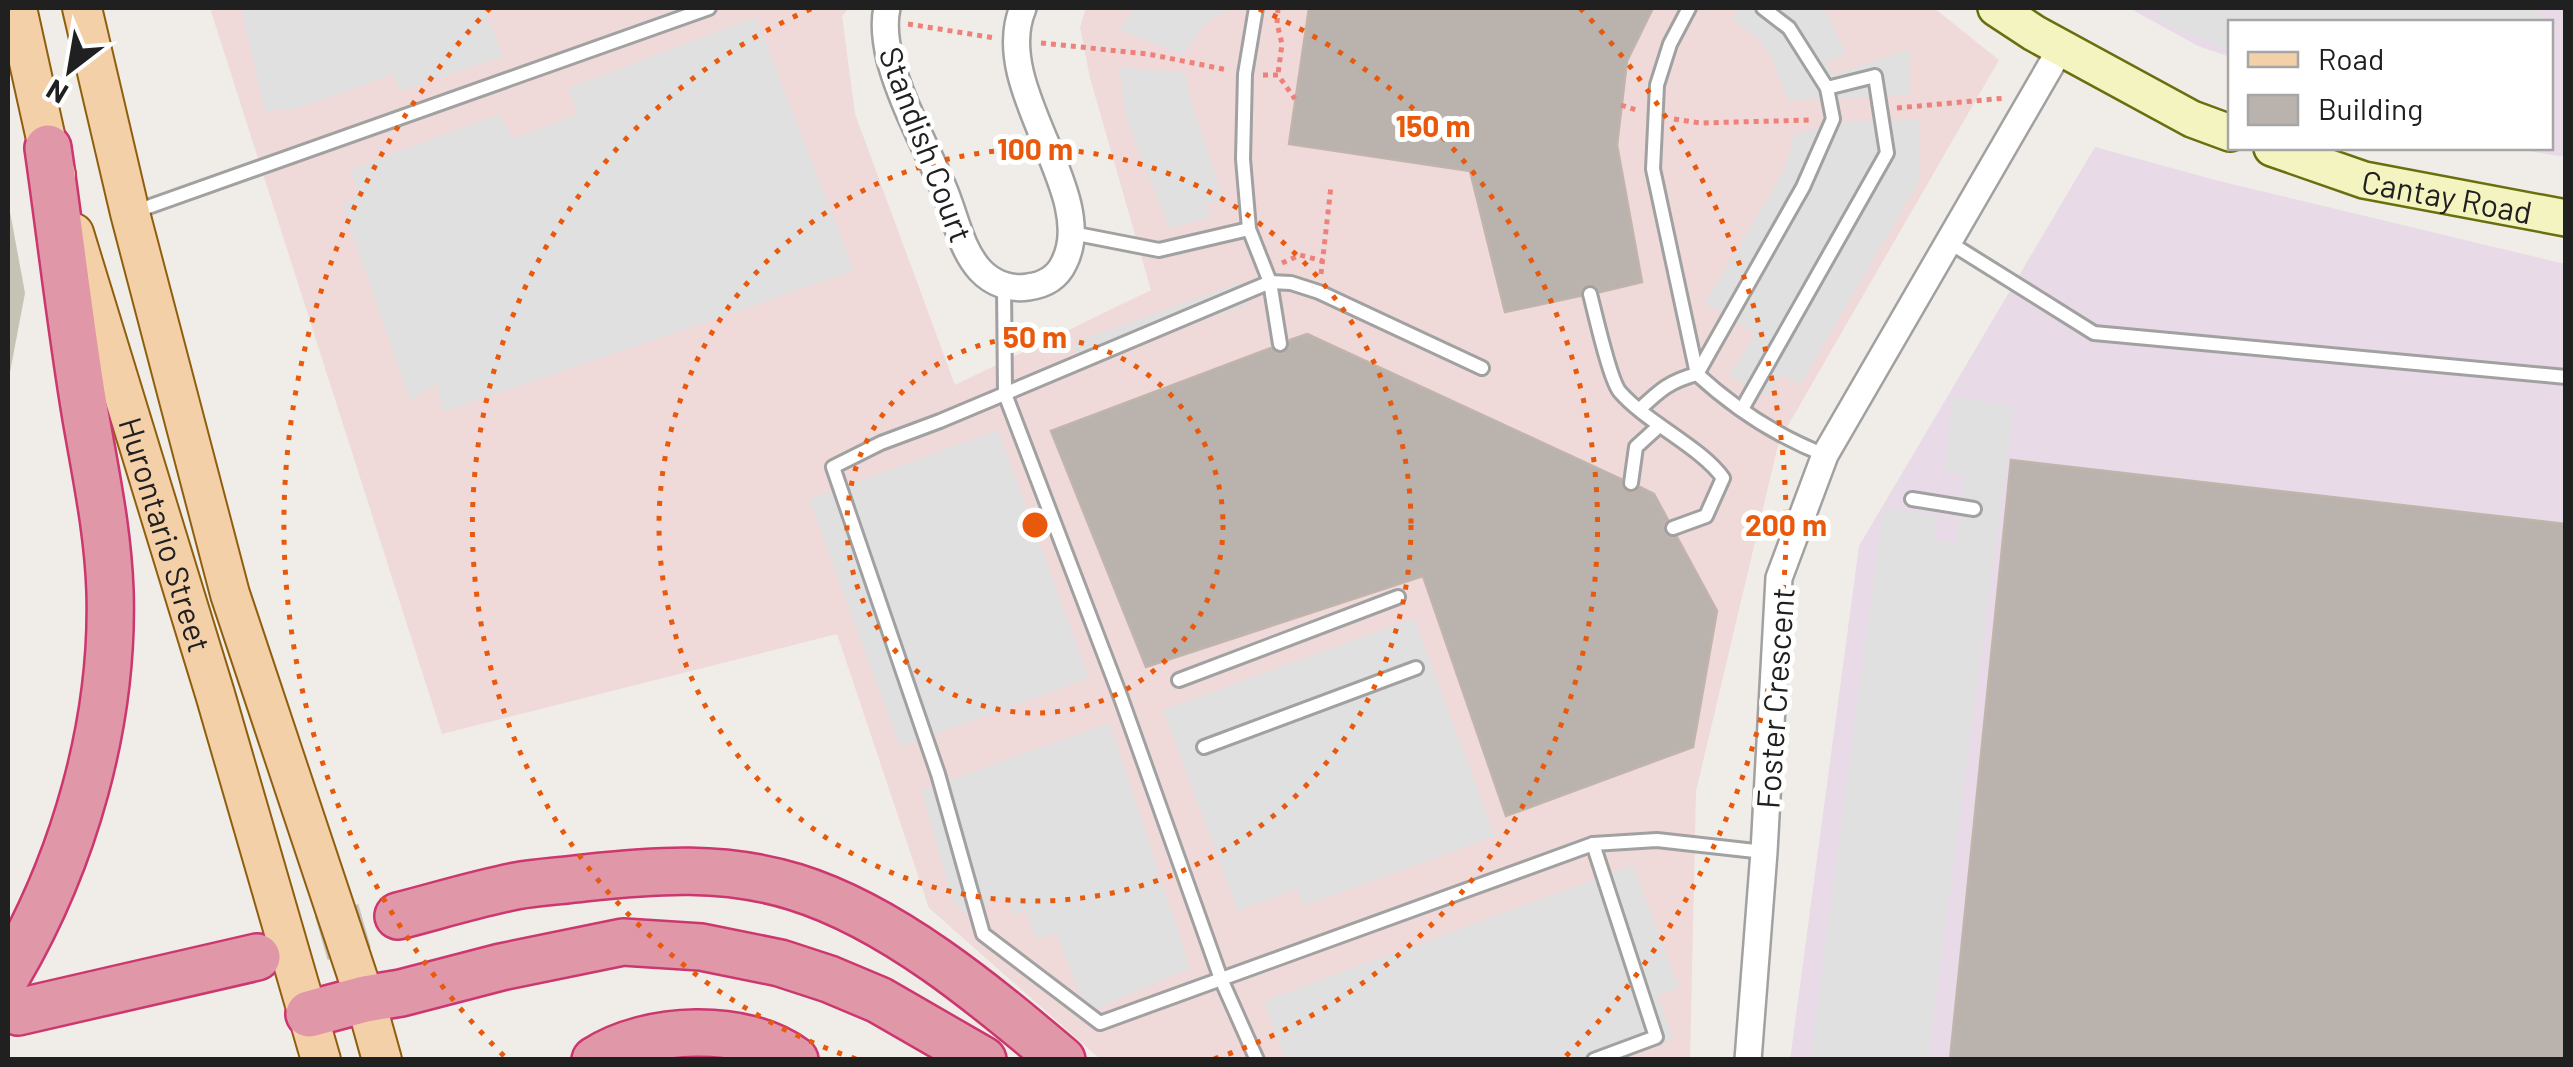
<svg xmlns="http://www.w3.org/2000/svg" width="2573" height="1067" viewBox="0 0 2573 1067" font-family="Barlow,sans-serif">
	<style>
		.commercial { fill: #efd9d9 }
		.industrial { fill: #e8dae6 }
		.construction { fill: #c4c3b4 }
		.parking { fill: #e0e0e0 }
		.building { fill: #b9b2ad; stroke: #c0b4ab; stroke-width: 2.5 }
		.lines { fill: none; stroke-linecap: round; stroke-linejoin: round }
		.highway-tunnel { stroke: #c6c4c0; stroke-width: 45; stroke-dasharray: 45 22; stroke-linecap: butt }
		.lane-casing { stroke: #a1a1a1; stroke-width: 18 }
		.street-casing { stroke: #a1a1a1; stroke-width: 30 }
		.secondary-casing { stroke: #696f0f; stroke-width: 40 }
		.primary-casing { stroke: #8f5f0e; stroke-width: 42 }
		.highway-casing { stroke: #cc3770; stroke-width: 50 }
		.path { stroke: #ee827b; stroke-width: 5; stroke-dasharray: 5 5; stroke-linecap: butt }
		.lane { stroke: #fff; stroke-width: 12 }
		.street { stroke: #fff; stroke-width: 25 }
		.secondary { stroke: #f4f4c1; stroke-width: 35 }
		.primary { stroke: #f4d0a9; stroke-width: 38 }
		.highway { stroke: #e097a7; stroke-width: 45 }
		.ring { fill: none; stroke: #e8590c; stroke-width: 5; stroke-dasharray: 5 10 }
		.labels { text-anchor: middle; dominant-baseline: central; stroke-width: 10; stroke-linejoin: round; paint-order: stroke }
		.street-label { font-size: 32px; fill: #202020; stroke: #fff }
		.centre { fill: #e8590c; stroke: #fff; stroke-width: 5 }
		.ring-label { font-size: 30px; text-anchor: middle; font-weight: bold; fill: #e8590c; stroke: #fff; stroke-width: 10; stroke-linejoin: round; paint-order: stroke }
	</style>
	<rect width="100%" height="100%" fill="#f0ede8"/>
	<path class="commercial" d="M210 8H849L842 16 855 114 955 385 1151 290 1090 78 1080 27 1086 8H1934L1999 60 1779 441 1696 791 1690 1059H1100L929 908 837 634 442 734Z"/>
	<g class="industrial">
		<path d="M2129 8H2565V157L2510 148H2550V22H2230V57L2198 46Z"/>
		<path d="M2095 147 2215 180 2565 264V1059L1790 1060 1859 546Z"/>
	</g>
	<path class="construction" d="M8 201 25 293 8 383Z"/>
	<g class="parking">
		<path d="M241 8H484L503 56 400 91 393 74 299 108 265 111Z"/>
		<path d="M1134 8H1233L1206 23 1183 55 1120 30Z"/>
		<path d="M1741 8H1820L1827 13 1846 54 1826 62 1833 75 1909 49V95L1788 101 1770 54 1757 37 1731 19Z"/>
		<path d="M2160 8H2537L2542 22H2230V51L2155 19Z"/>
		<path d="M756 17 854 271 443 412 437 384 410 400 342 205 360 193 349 170 499 114 513 139 578 114 568 88Z"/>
		<path d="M1119 67 1185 73 1190 98 1223 198 1206 205 1211 217 1169 228 1127 121Z"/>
		<path d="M1920 120V180L1800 385 1782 374 1766 396 1729 376 1755 333 1705 303 1785 169 1794 134 1848 121Z"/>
		<path d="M1238 283 1247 305 1080 365 1073 343Z"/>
		<path d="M1953 397 2014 406 1928 1059 1810 1060 1883 508 1938 516 1935 540 1956 543 1965 475 1944 472Z"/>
		<path d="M998 430 1089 678 900 747 809 499Z"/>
		<path d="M1414 618 1495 836 1304 906 1297 889 1238 911 1163 710Z"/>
		<path d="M1110 723 1190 968 1087 1013 1056 932 1037 940 1025 910 1014 916 1007 896 964 914 952 899 921 790Z"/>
		<path d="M1633 865 1679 988 1657 996 1673 1039 1617 1060 1285 1059 1264 1001Z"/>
	</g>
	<g class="building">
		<path d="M1309 8H1653L1627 61 1617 145 1642 282 1600 292 1596 286 1589 284 1582 288 1580 296 1505 312 1470 171 1289 144Z"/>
		<path d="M1307 334 1621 479 1622 486 1626 491 1634 492 1640 487 1654 494 1668 520 1663 525 1664 532 1670 538 1677 537 1717 611 1693 747 1506 816 1423 576 1146 667 1051 431 1271 348 1276 353 1283 354 1289 348 1290 340Z"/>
		<path d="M2011 460 2566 524V1060H1950Z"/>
	</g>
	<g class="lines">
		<path class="highway-tunnel" d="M257 957 398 916"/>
		<g class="lane-casing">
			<g id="lane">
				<path d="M1689 8 1670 44 1657 85 1653 169 1697 374"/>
				<path d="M131 213 709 8"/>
				<path d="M1249 229 1243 159 1245 74 1256 8"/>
				<path d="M1072 233 1159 250 1249 229 1270 282 1280 344"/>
				<path d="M1947 241 2094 333 2566 377"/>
				<path d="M1004 286 1005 394 1121 698 1221 979 1257 1060"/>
				<path d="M1590 294C1595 313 1610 381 1620 392 1647 423 1701 447 1723 478L1706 516 1673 528"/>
				<path d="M1482 368 1319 292 1291 283 1270 282 940 421 881 443 833 467 938 774 983 934 1100 1023 1593 844 1657 840 1764 852"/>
				<path d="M1697 374 1803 187 1833 119 1827 88 1789 28 1763 8"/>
				<path d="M1640 409C1660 390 1670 381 1697 374 1734 408 1779 437 1825 455"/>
				<path d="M1742 409 1887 153 1875 76 1827 88"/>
				<path d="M1631 483 1636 447 1659 426"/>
				<path d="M1912 499 1974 509"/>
				<path d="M1179 680 1398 597"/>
				<path d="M1204 747 1416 668"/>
				<path d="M1593 844 1656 1037 1594 1060"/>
			</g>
		</g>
		<g class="street-casing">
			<g id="street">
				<path d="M887 8C883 25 886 43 890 60 902 104 925 145 943 187 955 214 960 248 980 270 992 283 1010 290 1028 287 1044 285 1057 278 1064 263 1100 193 989 88 1023 8"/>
				<path d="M1748 1060 1764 852 1779 578 1825 455 2061 48"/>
			</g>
		</g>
		<g class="secondary-casing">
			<g id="secondary">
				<path d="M1996 8 2034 33 2192 119 2230 133"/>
				<path id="s1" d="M2272 148 2364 180 2566 218"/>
			</g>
		</g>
		<g class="primary-casing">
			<g id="primary">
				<path d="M17 8 48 148 56 175"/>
				<path d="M82 8 130 213 230 594 365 999 382 1060"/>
				<path id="s2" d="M74 233 215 694 321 1060"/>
			</g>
		</g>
		<g class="highway-casing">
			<g id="highway">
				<path d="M398 916C437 906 476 894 516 886 538 882 561 881 584 878 656 870 724 865 795 887 892 917 985 995 1062 1060"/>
				<path d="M8 974C74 861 114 723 110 591 108 532 96 476 86 418 71 329 61 238 48 148"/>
				<path d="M18 1012 257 957"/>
				<path d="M309 1014 365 999 401 993 501 967 623 942 701 947 780 963 829 979 879 1000 983 1060"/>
				<path d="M595 1060C647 1026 745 1022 795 1060"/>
			</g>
		</g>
		<g class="path">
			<path d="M1278 8 1277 23 1282 44 1278 74"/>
			<path d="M908 24 995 38"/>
			<path d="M1041 43 1148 54 1228 70"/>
			<path d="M1263 75H1278L1295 99"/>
			<path d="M1621 105 1639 111"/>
			<path d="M1897 108 2006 98"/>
			<path d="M1674 119 1700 123 1812 120"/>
			<path d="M1282 263 1300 255 1323 261"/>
			<path d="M1321 274 1331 186"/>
		</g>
		<use href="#lane" class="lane"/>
		<use href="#street" class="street"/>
		<use href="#secondary" class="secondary"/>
		<use href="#primary" class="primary"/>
		<use href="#highway" class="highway"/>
	</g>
	<g class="ring">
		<circle cx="1035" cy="525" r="188"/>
		<circle cx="1035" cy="525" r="376"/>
		<path d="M856 1059A563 563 0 0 1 811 9M1259 9A563 563 0 0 1 1214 1059"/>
		<path d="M504 1056A751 751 0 0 1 490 8M1580 8A751 751 0 0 1 1566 1056"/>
	</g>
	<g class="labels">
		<g class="street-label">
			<text transform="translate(927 144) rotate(69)">Standish Court</text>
			<text stroke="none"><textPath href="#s1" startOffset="182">Cantay Road</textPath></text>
			<text stroke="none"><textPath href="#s2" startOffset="315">Hurontario Street</textPath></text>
			<text transform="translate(1774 698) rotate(-86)">Foster Crescent</text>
		</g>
	</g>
	<circle cx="1035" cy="525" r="15" class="centre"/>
	<g class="ring-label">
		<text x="1433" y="137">150 m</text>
		<text x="1035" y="160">100 m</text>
		<text x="1035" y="348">50 m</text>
		<text x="1786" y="536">200 m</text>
	</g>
	<rect width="2573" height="1067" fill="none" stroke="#202020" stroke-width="20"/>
	<rect x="2228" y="20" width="325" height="130" fill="#ffffff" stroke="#a6a6a6" stroke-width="2.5"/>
	<rect x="2248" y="52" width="50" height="15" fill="#f4d0a9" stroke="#a6a6a6" stroke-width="2.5"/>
	<text x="2318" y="70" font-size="30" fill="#202020">Road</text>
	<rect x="2248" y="95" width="50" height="30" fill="#b9b2ad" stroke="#a6a6a6" stroke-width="2.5"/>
	<text x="2318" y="120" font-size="30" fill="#202020">Building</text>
	<g transform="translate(70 70) rotate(211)" stroke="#ffffff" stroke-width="8" paint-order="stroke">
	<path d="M0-8L18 38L0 25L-18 38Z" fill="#202020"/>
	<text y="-15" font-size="28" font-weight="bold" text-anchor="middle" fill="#202020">N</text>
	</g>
</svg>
